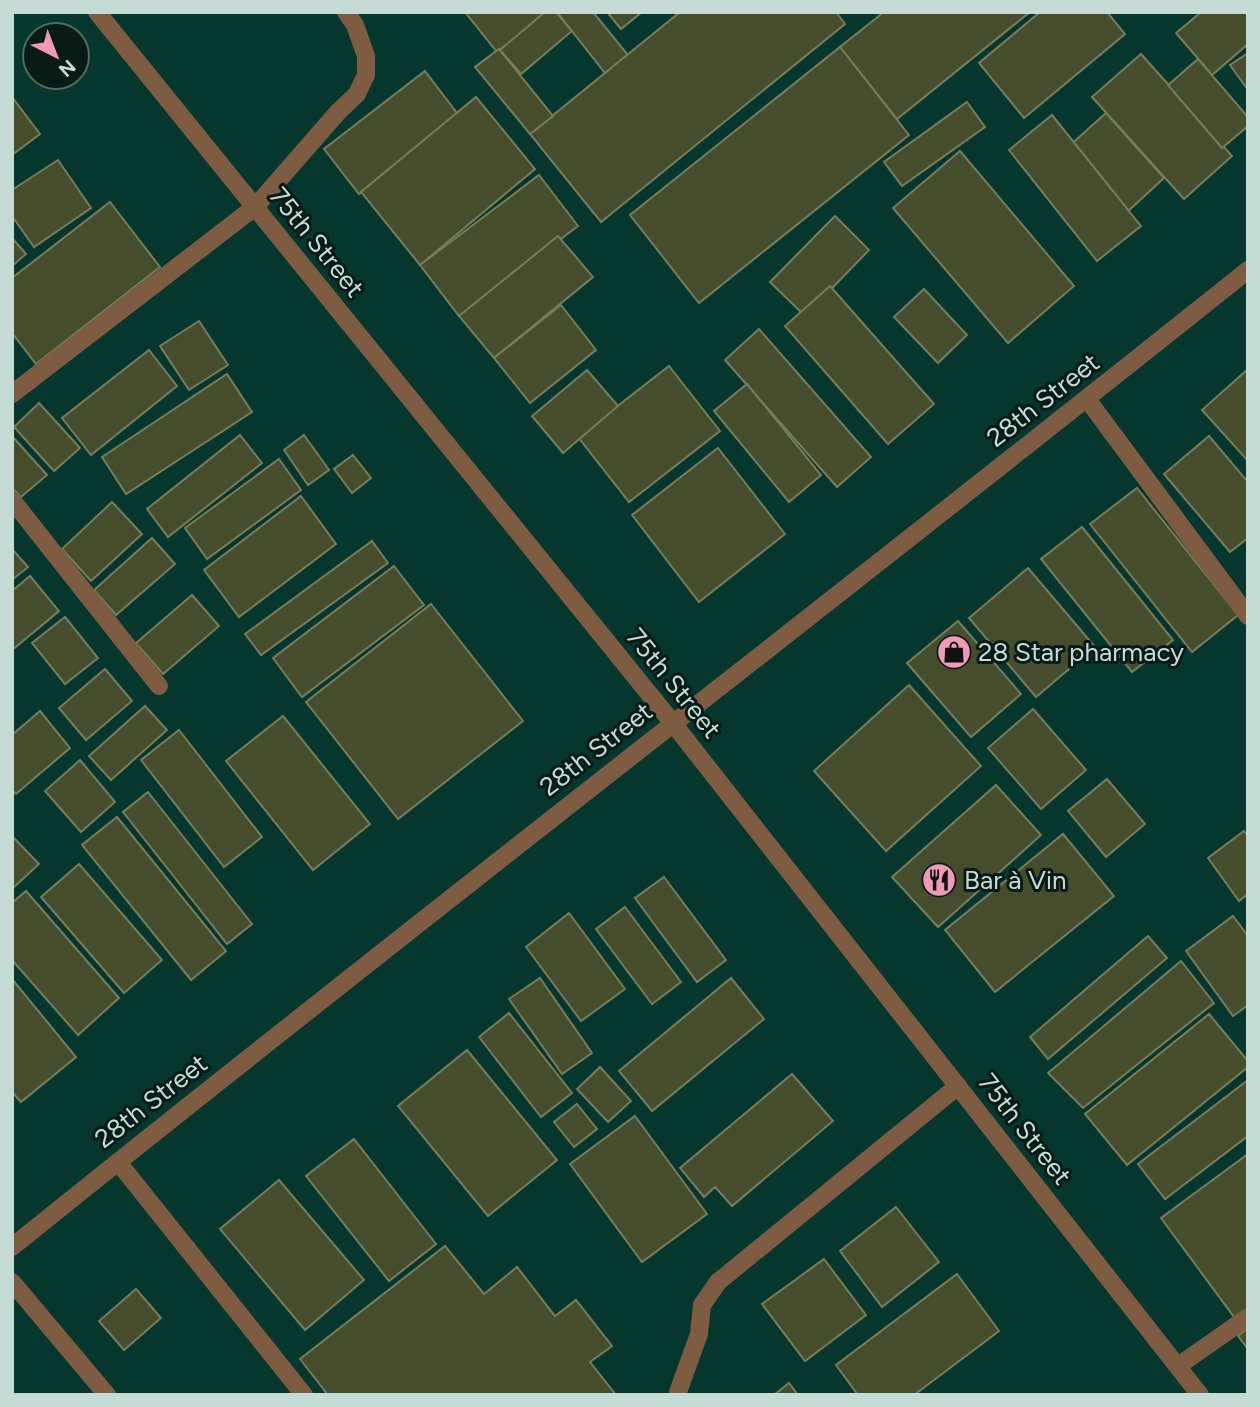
<svg xmlns="http://www.w3.org/2000/svg" width="1260" height="1407" viewBox="0 0 1260 1407" font-family="Figtree,sans-serif">
	<style>
		.building { fill: #464d2c; stroke: #767d5a; stroke-width: 2 }
		.lines { fill: none; stroke-linecap: round; stroke-linejoin: round }
		.lane { stroke: #7d5c42; stroke-width: 18 }
		.street { stroke: #7d5c42; stroke-width: 18 }
		.labels { text-anchor: middle; dominant-baseline: central; stroke-width: 6; stroke-linejoin: round; paint-order: stroke }
		.street-label { font-size: 26px; fill: #c5dcd6; stroke: #081b17 }
		.poi-label { font-size: 26px; fill: #c5dcd6; stroke: #081b17; text-anchor: start }
	</style>
	<rect width="100%" height="100%" fill="#06372f"/>
	<g class="building">
		<path d="M465 12H547L497 52Z"/>
		<path d="M545 12H556L572 31 521 74 500 50Z"/>
		<path d="M557 12H593L628 55 605 73Z"/>
		<path d="M607 12H642L621 29Z"/>
		<path d="M680 12H836L845 24 601 222 530 134Z"/>
		<path d="M884 12H1030L897 119 840 47Z"/>
		<path d="M1040 12H1107L1125 34 1024 118 979 63Z"/>
		<path d="M1201 12H1248V44L1212 75 1176 33Z"/>
		<path d="M840 47 909 135 699 303 630 215Z"/>
		<path d="M499 49 553 116 530 134 475 67Z"/>
		<path d="M1248 53V90L1230 65Z"/>
		<path d="M1141 54 1232 156 1184 199 1092 97Z"/>
		<path d="M1198 59 1248 117V126L1222 148 1168 85Z"/>
		<path d="M425 71 460 117 359 194 324 149Z"/>
		<path d="M12 97 40 134 12 155Z"/>
		<path d="M476 97 535 169 420 265 361 192Z"/>
		<path d="M967 102 985 127 902 186 884 162Z"/>
		<path d="M1106 113 1164 178 1126 213 1067 148Z"/>
		<path d="M1052 115 1141 226 1097 261 1009 150Z"/>
		<path d="M960 151 1074 286 1008 343 893 208Z"/>
		<path d="M58 160 91 208 34 247 12 216V190Z"/>
		<path d="M539 175 578 226 459 316 420 265Z"/>
		<path d="M110 202 160 267 36 364 12 333V278Z"/>
		<path d="M835 216 869 250 805 316 770 282Z"/>
		<path d="M558 236 593 277 494 358 459 316Z"/>
		<path d="M12 238 26 254 12 266Z"/>
		<path d="M830 286 934 404 888 444 785 326Z"/>
		<path d="M924 289 967 335 938 363 894 317Z"/>
		<path d="M561 305 596 350 530 403 494 358Z"/>
		<path d="M199 321 228 365 189 390 160 346Z"/>
		<path d="M759 329 871 457 837 487 725 360Z"/>
		<path d="M149 350 177 386 91 455 62 418Z"/>
		<path d="M669 366 720 431 629 502 578 437Z"/>
		<path d="M1248 369V461L1202 410Z"/>
		<path d="M587 370 618 406 563 453 532 416Z"/>
		<path d="M227 374 252 412 126 494 102 457Z"/>
		<path d="M747 384 821 475 789 502 714 411Z"/>
		<path d="M39 403 80 448 54 471 14 427Z"/>
		<path d="M240 435 262 463 168 537 147 509Z"/>
		<path d="M304 435 329 470 308 485 284 450Z"/>
		<path d="M12 436 47 475 21 497 12 488Z"/>
		<path d="M1209 436 1248 482V538L1230 552 1164 474Z"/>
		<path d="M718 448 785 534 699 602 632 515Z"/>
		<path d="M353 455 371 478 352 493 334 469Z"/>
		<path d="M279 459 301 490 207 559 185 528Z"/>
		<path d="M1137 488 1238 615 1192 652 1090 524Z"/>
		<path d="M301 496 336 544 239 617 204 570Z"/>
		<path d="M112 502 142 534 91 581 62 549Z"/>
		<path d="M1082 527 1173 640 1132 672 1041 559Z"/>
		<path d="M152 538 175 564 116 615 94 590Z"/>
		<path d="M372 541 388 563 261 655 245 634Z"/>
		<path d="M12 549 28 567 12 580Z"/>
		<path d="M394 566 424 605 302 697 273 658Z"/>
		<path d="M1028 568 1095 647 1036 697 969 618Z"/>
		<path d="M30 576 59 611 12 650V591Z"/>
		<path d="M192 595 219 626 163 674 136 643Z"/>
		<path d="M431 604 523 721 398 819 306 702Z"/>
		<path d="M65 617 98 658 65 684 32 643Z"/>
		<path d="M958 621 1021 694 971 737 907 663Z"/>
		<path d="M105 669 132 701 86 740 59 708Z"/>
		<path d="M909 685 981 766 886 851 814 771Z"/>
		<path d="M145 706 167 730 111 780 89 756Z"/>
		<path d="M1033 709 1086 770 1041 809 988 748Z"/>
		<path d="M40 711 70 748 16 794 12 790V735Z"/>
		<path d="M283 716 370 824 313 870 226 761Z"/>
		<path d="M179 730 262 837 224 867 141 760Z"/>
		<path d="M80 760 115 802 81 832 45 791Z"/>
		<path d="M1107 779 1145 824 1106 857 1068 811Z"/>
		<path d="M996 785 1041 835 938 927 892 877Z"/>
		<path d="M148 792 252 924 227 944 123 812Z"/>
		<path d="M117 817 226 951 191 980 82 845Z"/>
		<path d="M1244 831 1248 836V894L1239 901 1208 858Z"/>
		<path d="M1063 834 1114 896 995 992 945 930Z"/>
		<path d="M12 836 39 864 12 889Z"/>
		<path d="M79 864 162 960 124 993 41 897Z"/>
		<path d="M664 877 726 960 697 982 635 898Z"/>
		<path d="M26 891 119 998 78 1035 12 960V903Z"/>
		<path d="M625 907 681 982 652 1004 596 929Z"/>
		<path d="M569 913 625 989 581 1021 526 947Z"/>
		<path d="M1233 916 1248 936V1005L1233 1016 1186 951Z"/>
		<path d="M1148 936 1167 958 1048 1059 1030 1037Z"/>
		<path d="M1181 961 1214 1003 1083 1108 1048 1073Z"/>
		<path d="M540 978 592 1053 562 1074 509 999Z"/>
		<path d="M731 978 764 1019 652 1111 619 1071Z"/>
		<path d="M12 979 76 1057 21 1102 12 1092Z"/>
		<path d="M509 1013 572 1093 541 1117 479 1037Z"/>
		<path d="M1209 1014 1248 1061V1067L1127 1165 1085 1114Z"/>
		<path d="M467 1050 557 1160 488 1216 398 1106Z"/>
		<path d="M600 1067 631 1101 608 1122 577 1089Z"/>
		<path d="M792 1074 833 1121 732 1206 715 1187 704 1197 680 1168Z"/>
		<path d="M1248 1080V1136L1165 1199 1138 1164Z"/>
		<path d="M577 1104 597 1129 574 1147 554 1122Z"/>
		<path d="M635 1116 707 1214 642 1262 570 1164Z"/>
		<path d="M354 1139 436 1244 389 1281 306 1176Z"/>
		<path d="M1248 1154V1313L1237 1321 1161 1218Z"/>
		<path d="M279 1180 364 1280 305 1330 220 1229Z"/>
		<path d="M896 1207 939 1262 882 1307 840 1251Z"/>
		<path d="M445 1246 484 1294 517 1267 555 1316 576 1300 612 1346 590 1362 616 1395H328L300 1359Z"/>
		<path d="M824 1259 866 1315 805 1361 762 1304Z"/>
		<path d="M957 1274 999 1331 914 1395H858L836 1365Z"/>
		<path d="M136 1289 161 1318 124 1350 99 1321Z"/>
		<path d="M1248 1328V1349L1238 1336Z"/>
		<path d="M789 1383 798 1395H774Z"/>
	</g>
	<g class="lines">
		<g class="lane">
			<path d="M255 207 338 112 357 94 366 75V56L355 25 346 12"/>
			<path d="M118 1162 304 1395"/>
			<path d="M12 1282 107 1395"/>
			<path d="M678 1392 699 1334 702 1305 718 1282 958 1086"/>
		</g>
		<g class="street">
			<path d="M97 12 672 722 1200 1395"/>
			<path d="M12 394 255 207"/>
			<path d="M1087 399 1248 616"/>
			<path d="M12 500 159 686"/>
			<path d="M12 1247C421 917 838 598 1248 270"/>
			<path d="M1178 1366 1248 1317"/>
		</g>
	</g>
	<defs>
		<g id="shop-disc" transform="scale(1.75)"><circle r="9.5" fill="#f09ab7" stroke="#081b17"/><path d="M-5-2.5h2.3a2.7 3.5 0 0 1 5.4 0H5L5.5 6h-11ZM-1.5-2.5h3a1.5 2.3 0 0 0-3 0Z" fill="#111"/></g>
		<g id="restaurant-disc" transform="scale(1.75)"><circle r="9.5" fill="#f09ab7" stroke="#081b17"/><path d="M-5-6h1v4h1v-4h1v4h1v-4h1v5L-1.5 .5V6h-2V.5L-5-1ZM5-6V6H3V1.5H1.5Q1.5-4 5-6Z" fill="#111"/></g>
	</defs>
	<g fill-rule="evenodd">
		<use href="#shop-disc" x="954" y="652"/>
		<use href="#restaurant-disc" x="939" y="880"/>
	</g>
	<g class="labels">
		<g class="street-label">
			<text transform="translate(317 242) rotate(51)">75th Street</text>
			<text transform="translate(1043 400) rotate(-38)">28th Street</text>
			<text transform="translate(674 683) rotate(51)">75th Street</text>
			<text transform="translate(596 749) rotate(-38)">28th Street</text>
			<text transform="translate(151 1101) rotate(-38)">28th Street</text>
			<text transform="translate(1025 1129) rotate(52)">75th Street</text>
		</g>
		<g class="poi-label">
			<text x="978" y="652">28 Star pharmacy</text>
			<text x="964" y="880">Bar à Vin</text>
		</g>
	</g>
	<rect width="1260" height="1407" fill="none" stroke="#c5dcd6" stroke-width="28"/>
	<g transform="translate(56 56) rotate(138)"><circle r="33" fill="#081b17" stroke="#546863" stroke-width="2"/>
	<path d="M0-5L12 26L0 18L-12 26Z" fill="#f09ab7"/>
	<text y="-10" font-size="19" font-weight="bold" text-anchor="middle" fill="#c5dcd6">N</text>
	</g>
</svg>
